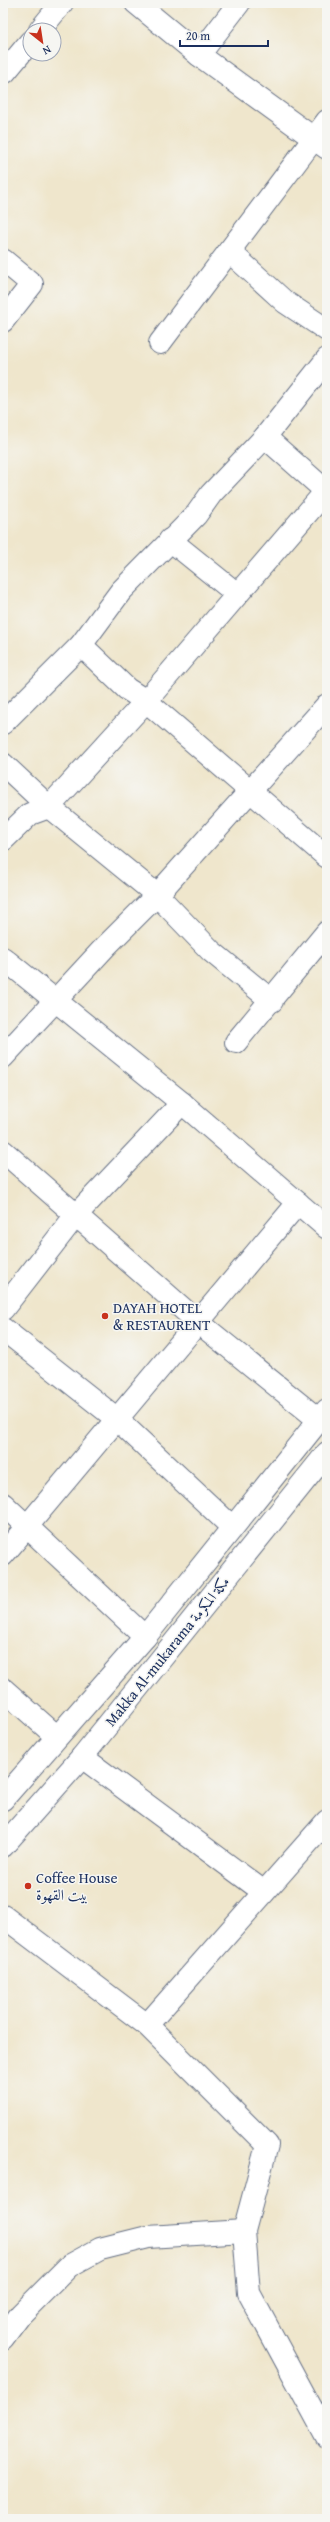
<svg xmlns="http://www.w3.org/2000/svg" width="330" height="2522" viewBox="0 0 330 2522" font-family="'Gentium Book Plus',Amiri,serif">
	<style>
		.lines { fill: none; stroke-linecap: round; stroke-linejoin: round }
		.street-casing { stroke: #656f84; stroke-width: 24 }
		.highway-casing { stroke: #656f84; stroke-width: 24 }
		.street { stroke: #fff; stroke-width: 22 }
		.highway { stroke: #fff; stroke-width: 22 }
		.poi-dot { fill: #c8321e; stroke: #f6f6f2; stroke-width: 1.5 }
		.labels { text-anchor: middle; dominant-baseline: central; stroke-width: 3; stroke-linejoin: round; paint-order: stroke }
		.poi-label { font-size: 15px; fill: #1b2f5e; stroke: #f6f6f2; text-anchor: start }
		.street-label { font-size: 15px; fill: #1b2f5e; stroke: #f6f6f2 }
	</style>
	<rect width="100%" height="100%" fill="#f6f6f2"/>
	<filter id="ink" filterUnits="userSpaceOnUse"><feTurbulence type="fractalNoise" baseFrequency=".025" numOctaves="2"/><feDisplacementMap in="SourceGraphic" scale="8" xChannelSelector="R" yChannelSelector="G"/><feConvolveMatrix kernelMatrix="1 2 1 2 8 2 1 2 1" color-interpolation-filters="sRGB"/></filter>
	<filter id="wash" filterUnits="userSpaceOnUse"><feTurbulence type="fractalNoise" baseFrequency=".012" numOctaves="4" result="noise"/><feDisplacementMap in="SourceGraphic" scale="16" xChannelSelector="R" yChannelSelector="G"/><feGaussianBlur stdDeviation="0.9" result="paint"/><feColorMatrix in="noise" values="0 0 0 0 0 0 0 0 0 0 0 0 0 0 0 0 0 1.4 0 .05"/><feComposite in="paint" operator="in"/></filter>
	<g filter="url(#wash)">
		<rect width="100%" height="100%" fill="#efe6cc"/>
	</g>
	<g filter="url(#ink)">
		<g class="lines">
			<g class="street-casing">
				<g id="street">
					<path d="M136 3 199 55 327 148"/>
					<path d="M40 30 62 3"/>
					<path d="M199 55 239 3"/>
					<path d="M5 72 30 42"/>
					<path d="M229 251 285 302 327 330"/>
					<path d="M3 260 32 284 3 321"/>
					<path d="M160 343 327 121"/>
					<path d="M265 437 327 492"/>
					<path d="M170 540 237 594"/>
					<path d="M81 645 127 689 146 701 327 857"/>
					<path d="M3 723 81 645 121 591 196 515 211 494 265 437 327 359"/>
					<path d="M3 764 49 807 157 895 211 951 272 1001"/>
					<path d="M3 840 30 814 49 807 146 701 327 490"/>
					<path d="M3 958 182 1103 327 1228"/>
					<path d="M236 1042 327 932"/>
					<path d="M3 1057 105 947 157 895 327 705"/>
					<path d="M3 1151 198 1322 319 1420"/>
					<path d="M3 1309 76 1215 182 1103"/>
					<path d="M3 1329 117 1419 232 1527"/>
					<path d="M3 1504 145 1637"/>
					<path d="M3 1555 298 1203"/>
					<path d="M3 1689 56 1736"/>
					<path d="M82 1757 264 1892"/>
					<path d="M3 1916 147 2025 267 2145 244 2231 249 2293 327 2437"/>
					<path d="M147 2025 327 1821"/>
					<path d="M3 2338 21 2314 69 2266 100 2249 148 2237 244 2231"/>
				</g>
			</g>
			<g class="highway-casing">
				<g id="highway">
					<path d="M3 1799 145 1637 327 1410"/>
					<path d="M3 1846 82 1757 327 1453"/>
				</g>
			</g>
			<use href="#street" class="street"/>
			<use href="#highway" class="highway"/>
		</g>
	</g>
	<g class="poi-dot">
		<circle cx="105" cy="1316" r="4"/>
		<circle cx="28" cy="1886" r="4"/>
	</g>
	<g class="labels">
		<g class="poi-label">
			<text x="113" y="1307">DAYAH HOTEL<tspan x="113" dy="17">&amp; RESTAURENT</tspan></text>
			<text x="36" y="1877">Coffee House<tspan x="36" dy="17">بيت القهوة</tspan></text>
		</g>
		<g class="street-label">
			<text transform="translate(167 1651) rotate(-51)">Makka Al-mukarama مكة المكرمة</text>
		</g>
	</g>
	<rect width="330" height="2522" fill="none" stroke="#f6f6f2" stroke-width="16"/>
	<g transform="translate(42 42) rotate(150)"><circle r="19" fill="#f6f6f2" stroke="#9ea6b7"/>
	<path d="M0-3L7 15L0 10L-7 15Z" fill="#c8321e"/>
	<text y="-6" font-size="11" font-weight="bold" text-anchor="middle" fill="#1b2f5e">N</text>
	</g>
	<path d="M180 40v6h88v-6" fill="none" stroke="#1b2f5e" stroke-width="2"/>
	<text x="186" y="40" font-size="12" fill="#1b2f5e" stroke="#f6f6f2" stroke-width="3" paint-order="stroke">20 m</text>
</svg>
